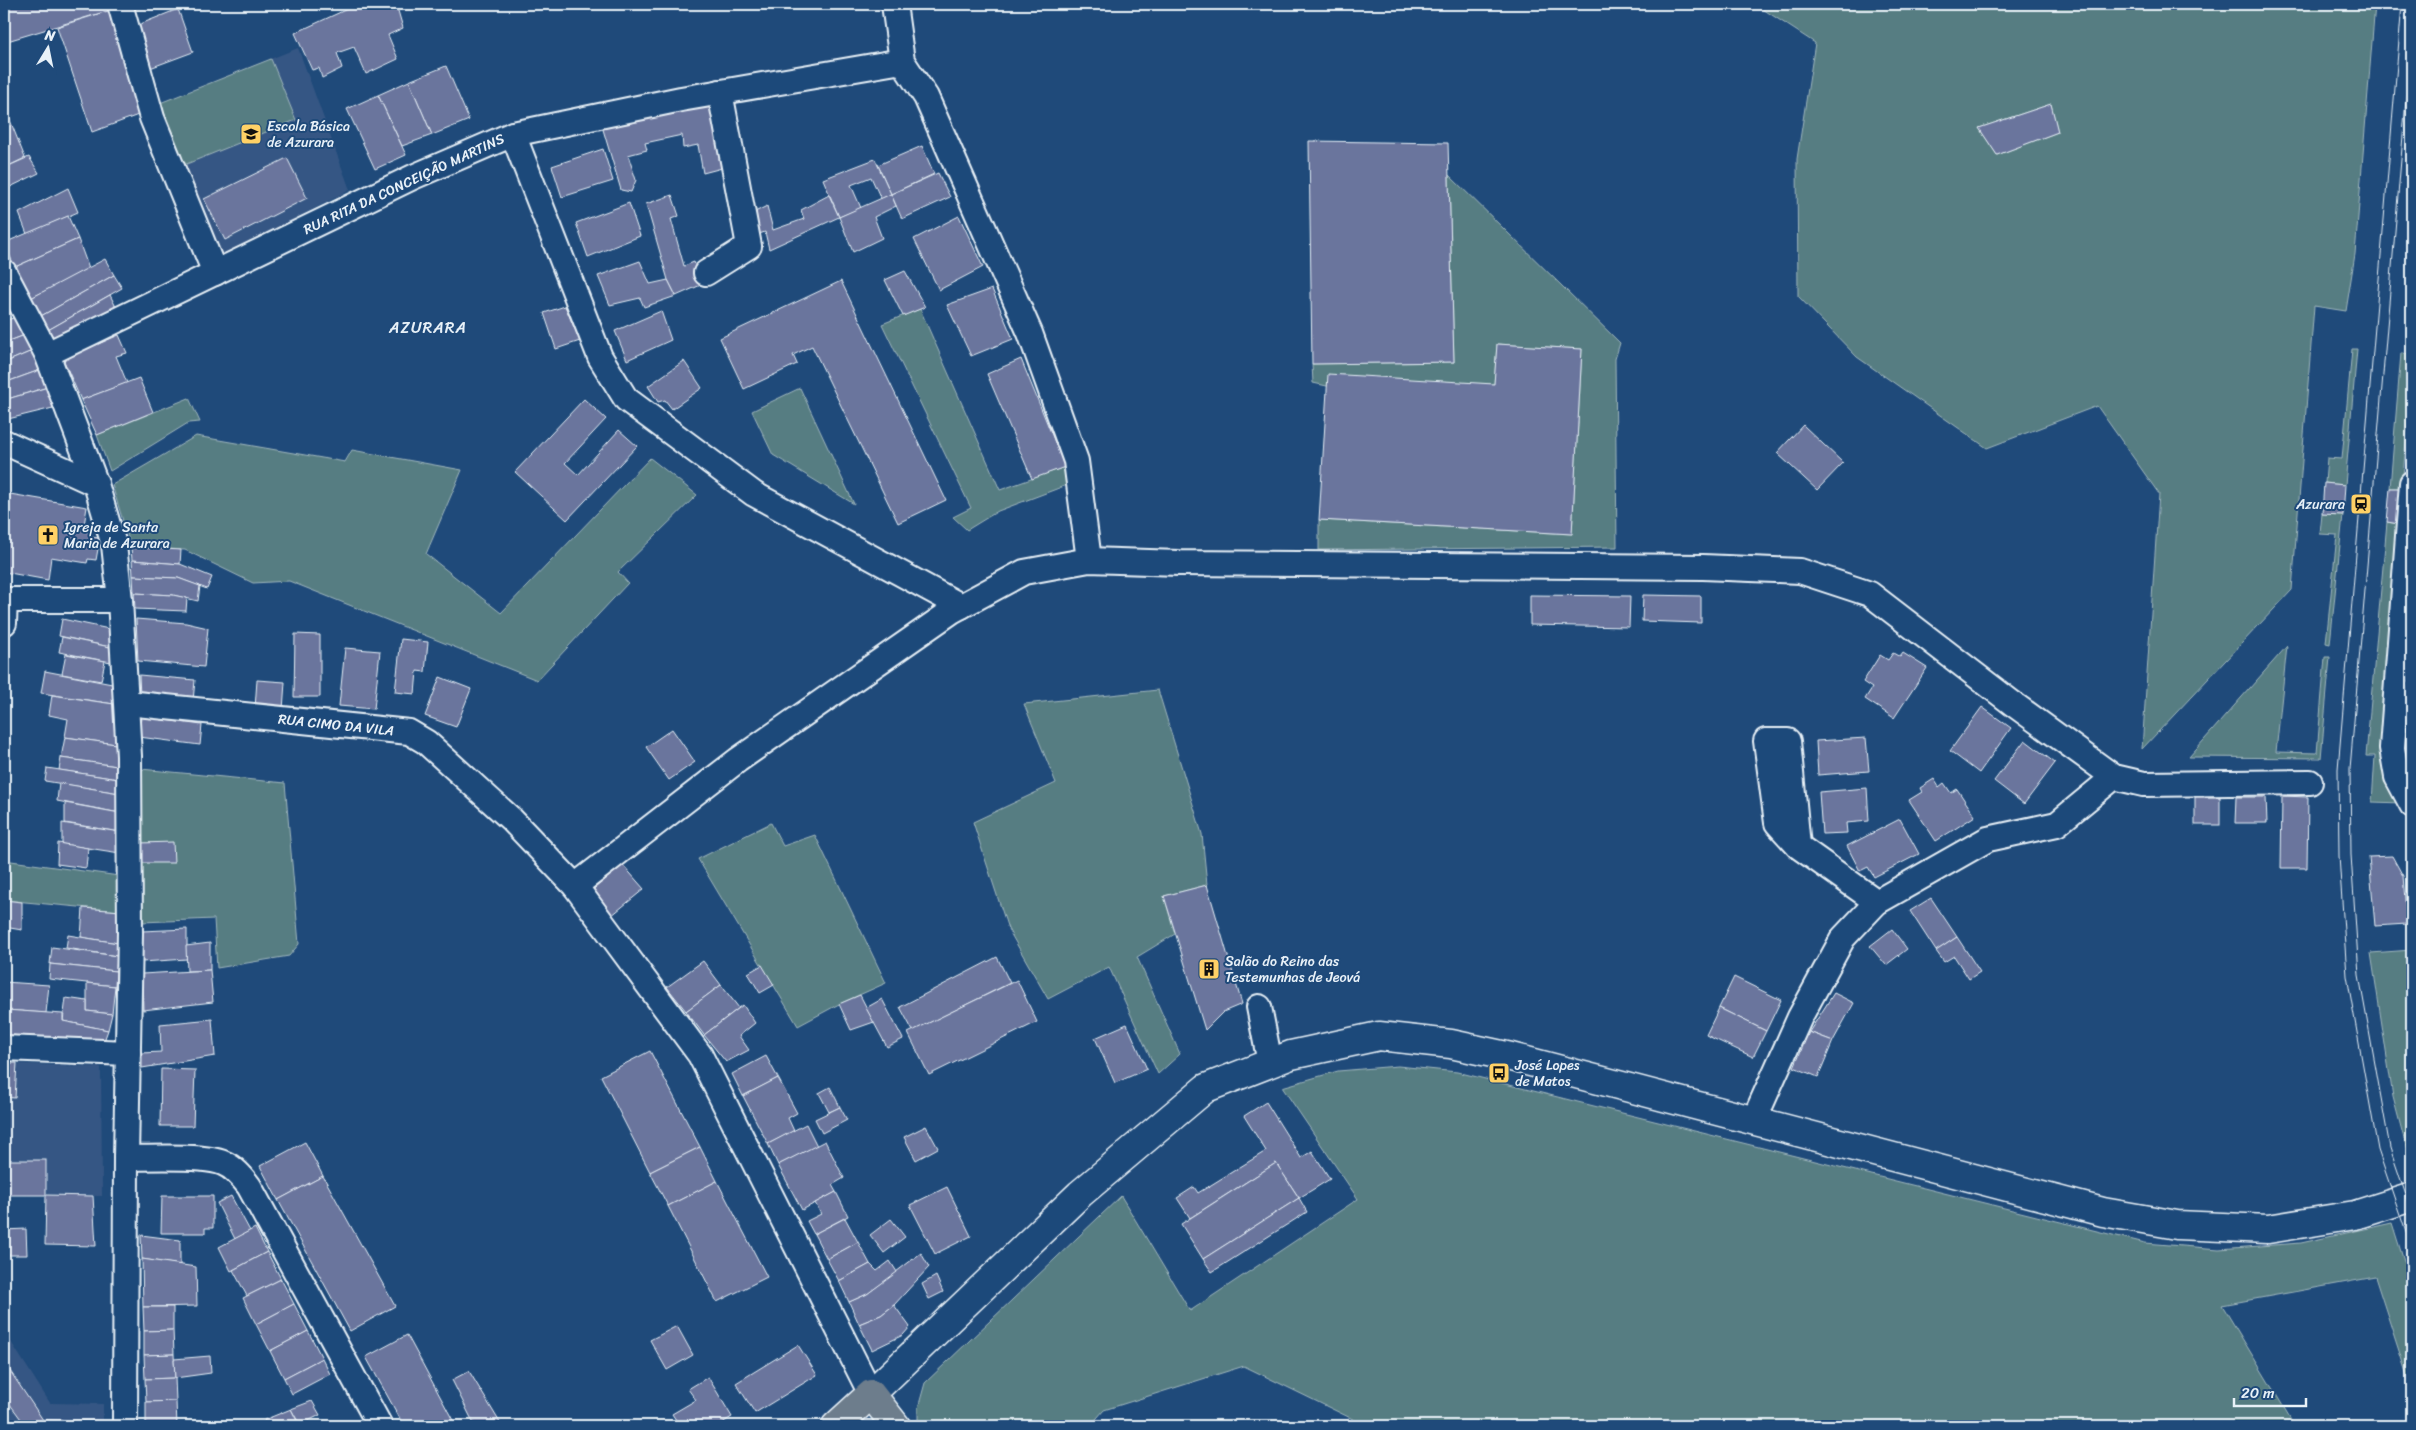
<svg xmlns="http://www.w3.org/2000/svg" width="2416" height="1430" viewBox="0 0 2416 1430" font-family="Sriracha,sans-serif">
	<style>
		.built { fill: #365784 }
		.green { fill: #577d82; stroke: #a0b7bd; fill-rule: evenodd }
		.building { fill: #6a749d; stroke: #e8f1f8 }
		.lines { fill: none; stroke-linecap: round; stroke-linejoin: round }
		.street-casing { stroke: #e8f1f8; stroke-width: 28 }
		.secondary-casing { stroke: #e8f1f8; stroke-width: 31 }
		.primary-casing { stroke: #e8f1f8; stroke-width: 31 }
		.street { stroke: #1f4a7a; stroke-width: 24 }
		.secondary { stroke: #1f4a7a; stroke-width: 28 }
		.primary { stroke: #6d7d8c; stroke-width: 28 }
		.tram { stroke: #e8f1f8; stroke-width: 1 }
		.labels { text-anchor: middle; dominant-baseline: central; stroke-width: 4; stroke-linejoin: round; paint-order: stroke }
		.poi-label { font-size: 14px; fill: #e8f1f8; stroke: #1f4a7a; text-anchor: start }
		.street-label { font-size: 14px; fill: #e8f1f8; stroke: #1f4a7a }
		.quarter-label { font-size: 16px; letter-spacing: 1px; fill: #e8f1f8; stroke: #1f4a7a }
	</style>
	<rect width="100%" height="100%" fill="#1f4a7a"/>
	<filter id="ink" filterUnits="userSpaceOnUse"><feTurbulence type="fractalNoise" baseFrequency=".02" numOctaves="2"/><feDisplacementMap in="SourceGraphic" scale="10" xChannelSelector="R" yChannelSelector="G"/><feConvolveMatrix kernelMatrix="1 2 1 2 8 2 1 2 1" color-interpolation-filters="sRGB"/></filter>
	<g filter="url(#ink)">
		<g class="built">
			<path d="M298 48 350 190 219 258 160 103Z"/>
			<path d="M4 1063 101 1067 102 1196 4 1195Z"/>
			<path d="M4 1331 50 1403 103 1404V1426H4Z"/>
		</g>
		<g class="green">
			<path d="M1755 4H2375L2355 254 2346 311 2314 306 2292 590 2142 749 2159 494 2097 406 1987 448 1857 357 1798 296 1797 159 1815 43ZM2051 104 2058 132 1997 155 1979 128Z"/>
			<path d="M271 59 296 120 184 165 160 103Z"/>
			<path d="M1449 175 1620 343 1615 359 1617 547 1319 550V520L1572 534 1582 349 1497 344 1494 384 1327 386 1313 383 1312 364 1454 362Z"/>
			<path d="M920 309 1000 490 1065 467 1067 485 998 511 967 530 953 517 971 508 882 324Z"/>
			<path d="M2352 349H2357L2345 485 2325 483 2327 458 2342 459Z"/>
			<path d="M2401 353 2412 354V368L2382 730 2402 803 2372 802 2375 756H2366L2387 522 2398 524 2401 488H2390Z"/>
			<path d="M800 388 854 504 773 455 752 411Z"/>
			<path d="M189 398 200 422 188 423 110 471 97 435Z"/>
			<path d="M196 436 345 462 352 450 462 470 426 554 501 613 650 458 697 495 618 572 628 583 537 680 289 581 253 583 185 550 131 547 112 485Z"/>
			<path d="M2322 514 2343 515 2330 644 2326 643 2337 535 2320 534Z"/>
			<path d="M2412 605V789L2400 743Z"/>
			<path d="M2287 646 2276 752 2317 753 2325 657H2330L2321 758 2189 757Z"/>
			<path d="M1158 690 1202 834 1207 885 1164 896 1175 934 1137 957 1180 1054 1158 1074 1109 967 1048 999 1008 929 973 822 1056 783 1024 704Z"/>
			<path d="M141 769 285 783 299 944 289 956 217 968 214 919 142 922Z"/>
			<path d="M771 823 783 846 815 835 886 983 839 1004 798 1026 698 859Z"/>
			<path d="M4 860 119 876 121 911 4 900Z"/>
			<path d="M2412 950V1169L2393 1097 2371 953Z"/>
			<path d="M1398 1066 1457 1072 2145 1243 2219 1249 2301 1243 2392 1223 2412 1287V1391L2375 1277 2222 1305 2295 1426H1367L1244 1366 1104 1410 1090 1426H918V1408L925 1383 1121 1196 1190 1311 1358 1199 1282 1087 1338 1071Z"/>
		</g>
		<g class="building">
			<path d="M4 4H112L114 9 4 42Z"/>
			<path d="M358 4H396L403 28 388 35 398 59 366 74 354 47 337 53 342 68 322 78 319 68 312 70 295 33Z"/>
			<path d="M114 9 141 114 92 132 57 27Z"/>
			<path d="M178 9 193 52 150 68 138 25Z"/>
			<path d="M446 66 469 120 432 135 409 81Z"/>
			<path d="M409 81 432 135 402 146 378 95Z"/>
			<path d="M378 95 406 155 375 169 347 109Z"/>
			<path d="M2051 104 2058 132 1997 155 1979 128Z"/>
			<path d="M4 105 25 158 4 168Z"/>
			<path d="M710 106 722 168 703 173 698 145 683 148 682 135 645 143 647 150 628 155 636 180 631 192 621 190 602 126Z"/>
			<path d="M1309 141 1448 143 1454 362 1312 364Z"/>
			<path d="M922 146 934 174 891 194 878 165Z"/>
			<path d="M603 149 613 181 562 197 552 166Z"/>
			<path d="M29 157 39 173 4 190V168Z"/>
			<path d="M287 158 307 198 225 240 204 199Z"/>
			<path d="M875 159 891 194 881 199 871 177 851 185 861 208 839 217 823 179Z"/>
			<path d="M938 173 950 197 902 219 891 194Z"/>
			<path d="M68 188 78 212 27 234 19 213Z"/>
			<path d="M891 194 896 206 874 217 882 238 853 252 839 217Z"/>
			<path d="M672 195 679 216 671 219 684 266 694 262 703 284 676 296 668 280 646 204Z"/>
			<path d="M829 195 839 217 769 249 765 232 759 234 753 213 767 206 773 230 804 219 801 210Z"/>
			<path d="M629 203 640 236 588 257 576 223Z"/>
			<path d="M68 216 78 239 15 267 4 243Z"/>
			<path d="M959 216 983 267 939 290 914 239Z"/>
			<path d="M78 239 89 269 31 298 15 267Z"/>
			<path d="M105 259 114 275 41 316 31 298Z"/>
			<path d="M640 261 650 284 668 280 676 296 644 307 640 298 610 305 598 276Z"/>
			<path d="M905 271 925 307 903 316 885 280Z"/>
			<path d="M114 275 122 288 48 330 41 316Z"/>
			<path d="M841 281 946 500 898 523 812 346 793 355 797 364 744 389 720 338Z"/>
			<path d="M992 289 1013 339 971 356 947 305Z"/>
			<path d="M110 295 118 311 56 343 48 330Z"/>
			<path d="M565 306 580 341 556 349 544 313Z"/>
			<path d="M661 311 671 340 627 360 615 331Z"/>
			<path d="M16 317 25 335 4 343V321Z"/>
			<path d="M25 335 32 351 4 363V343Z"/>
			<path d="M119 335 127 353 116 356 127 383 81 400 63 359Z"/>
			<path d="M1497 344 1582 349 1572 534 1319 520 1328 374 1494 384Z"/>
			<path d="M32 351 40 370 4 383V363Z"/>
			<path d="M1021 359 1065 467 1032 479 987 374Z"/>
			<path d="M684 361 702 388 672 409 665 400 658 402 648 386Z"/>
			<path d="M40 370 48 387 4 400V383Z"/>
			<path d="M139 378 153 412 97 435 81 400Z"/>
			<path d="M48 387 57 407 4 420V400Z"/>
			<path d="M584 399 606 419 565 463 578 475 619 430 637 446 567 520 515 472Z"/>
			<path d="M1803 425 1843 463 1817 490 1777 453Z"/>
			<path d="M2324 483 2345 485 2343 515 2322 514Z"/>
			<path d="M2390 488H2401L2399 524 2387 522Z"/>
			<path d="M4 493 87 507 83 531 92 533 91 537 100 538 96 560 88 559 87 563 51 557 48 580 4 572Z"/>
			<path d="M131 547 181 550 180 564 132 560Z"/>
			<path d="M132 560 180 564 212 577 207 589 178 578 133 576Z"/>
			<path d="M133 576 178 578 200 586 198 601 173 595 134 593Z"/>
			<path d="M134 593 173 595 187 598 186 611 135 609Z"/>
			<path d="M1530 595 1630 596 1629 627 1530 625Z"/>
			<path d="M1643 595 1701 596V623L1642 621Z"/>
			<path d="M62 619 109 629 110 647 59 636Z"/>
			<path d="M136 619 186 623 208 628 204 667 138 661Z"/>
			<path d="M295 634 320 635V697H294Z"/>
			<path d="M62 637 110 647 111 662 59 652Z"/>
			<path d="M401 639 428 642 425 672 417 671 415 694 395 692Z"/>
			<path d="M345 648 380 651 374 709 339 706Z"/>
			<path d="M1893 653 1900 657 1903 653 1927 668 1894 718 1865 699 1872 688 1863 682 1880 655 1888 660Z"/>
			<path d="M66 654 105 661 101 681 62 674Z"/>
			<path d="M45 671 112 684 114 704 41 693Z"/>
			<path d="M139 675 195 680 193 701 140 696Z"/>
			<path d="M440 677 471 689 456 727 425 716Z"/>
			<path d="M257 680 285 682 283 710 255 708Z"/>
			<path d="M52 695 114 704 116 744 65 737 68 719 49 715Z"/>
			<path d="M1982 707 2011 728 1979 773 1950 751Z"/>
			<path d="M141 717 202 725 200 745 139 737Z"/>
			<path d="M672 729 695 762 669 780 646 747Z"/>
			<path d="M65 737 116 744 117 766 61 758Z"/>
			<path d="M1866 738 1869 771 1818 775 1816 741Z"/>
			<path d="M2025 740 2055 763 2024 804 1994 781Z"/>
			<path d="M61 758 117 766 118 779 59 770Z"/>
			<path d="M47 768 118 779 119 793 45 781Z"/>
			<path d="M1934 779 1939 787 1944 783 1951 793 1957 789 1975 816 1936 841 1909 800 1922 792 1920 788Z"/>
			<path d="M59 783 119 793 120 813 57 801Z"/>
			<path d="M1867 788 1869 821 1846 823 1847 833 1822 834 1819 792Z"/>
			<path d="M2282 796 2308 797 2307 868H2281Z"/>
			<rect x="2195" y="797" width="25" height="28"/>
			<path d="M2236 797H2266L2267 823H2235Z"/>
			<path d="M65 803 120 813V832L65 823Z"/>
			<path d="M1900 819 1919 854 1874 877 1868 867 1860 871 1847 846Z"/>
			<path d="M62 823 120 832V853L62 844Z"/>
			<path d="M173 842 174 863H141L140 843Z"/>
			<path d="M58 843 88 848 86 868 57 864Z"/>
			<path d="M2392 856 2403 876 2407 924 2375 926 2369 857Z"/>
			<path d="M623 865 644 889 611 916 590 892Z"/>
			<path d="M1207 885 1242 1004 1223 1012 1205 1030 1164 896Z"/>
			<path d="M1931 898 1957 937 1936 951 1910 911Z"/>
			<path d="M4 900 22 902V930L4 927Z"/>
			<path d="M83 908 121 911 118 943 81 937Z"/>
			<path d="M187 929V959L142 962V931Z"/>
			<path d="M1892 929 1907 949 1886 965 1870 946Z"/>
			<path d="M68 935 118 943 117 956 66 948Z"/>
			<path d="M1957 937 1980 972 1969 979 1954 956 1944 962 1936 951Z"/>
			<path d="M210 943V970L187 971 186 946Z"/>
			<path d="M52 947 117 956 116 971 50 964Z"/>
			<path d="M997 957 1010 983 913 1031 900 1007Z"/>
			<path d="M703 961 721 985 686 1011 667 987Z"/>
			<path d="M50 964 116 971 115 986 49 979Z"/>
			<path d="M762 965 774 985 760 993 748 973Z"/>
			<path d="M210 970 213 1002 143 1010 142 974Z"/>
			<path d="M1734 977 1781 1000 1766 1031 1719 1008Z"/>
			<path d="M1017 980 1037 1022 929 1075 908 1033Z"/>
			<path d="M4 982 49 985 46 1013 6 1010Z"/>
			<path d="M87 983 115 986 112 1014 87 1011Z"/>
			<path d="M721 985 739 1008 704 1035 686 1011Z"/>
			<path d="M1834 993 1854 1003 1833 1041 1809 1032Z"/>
			<path d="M860 995 874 1022 851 1030 839 1004Z"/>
			<path d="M66 998 87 1001V1011L112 1014 108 1030 63 1021Z"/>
			<path d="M882 999 903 1039 887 1047 866 1008Z"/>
			<path d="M743 1005 755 1023 739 1036 749 1050 726 1062 704 1035Z"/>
			<path d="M1719 1008 1766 1031 1753 1057 1706 1035Z"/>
			<path d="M6 1010 63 1014V1021L108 1030 104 1041 9 1035Z"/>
			<path d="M212 1019 215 1056 142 1068V1053L161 1052 160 1024Z"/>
			<path d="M1127 1024 1147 1069 1115 1083 1095 1038Z"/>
			<path d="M1809 1032 1833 1041 1818 1077 1794 1067Z"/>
			<path d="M650 1051 700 1147 650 1172 601 1076Z"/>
			<path d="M766 1056 778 1078 743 1096 732 1074Z"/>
			<path d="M4 1063H17L15 1098 4 1097Z"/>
			<path d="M161 1069 195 1070 193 1126H160Z"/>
			<path d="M778 1078 797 1113 788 1118 794 1131 768 1144 743 1096Z"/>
			<path d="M830 1087 840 1107 829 1112 819 1093Z"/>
			<path d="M1266 1102 1301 1158 1312 1151 1330 1179 1299 1198 1276 1163 1190 1218 1177 1198 1194 1187 1198 1193 1266 1151 1244 1116Z"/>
			<path d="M840 1107 847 1120 822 1133 815 1119Z"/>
			<path d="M806 1124 817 1146 778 1165 768 1144Z"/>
			<path d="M926 1126 938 1148 916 1160 904 1137Z"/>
			<path d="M825 1141 844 1178 832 1185 836 1192 802 1210 778 1165Z"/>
			<path d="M305 1142 323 1176 278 1200 260 1166Z"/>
			<path d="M700 1147 717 1181 668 1206 650 1172Z"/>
			<rect x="4" y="1160" width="42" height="35"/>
			<path d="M1276 1163 1299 1198 1203 1259 1181 1224Z"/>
			<path d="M323 1176 395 1306 350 1331 278 1200Z"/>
			<path d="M717 1181 767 1277 717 1302 668 1206Z"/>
			<path d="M947 1187 971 1236 935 1254 910 1205Z"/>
			<path d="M836 1192 848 1216 814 1234 807 1221 821 1214 815 1203Z"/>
			<path d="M46 1195 93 1196 96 1246 45 1245Z"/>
			<path d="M162 1196H213V1228H205V1233H161Z"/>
			<path d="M231 1196 250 1231 235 1239 217 1203Z"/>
			<path d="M1299 1198 1307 1212 1212 1272 1203 1259Z"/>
			<path d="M845 1218 858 1242 827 1259 814 1234Z"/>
			<path d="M891 1219 905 1237 884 1253 870 1235Z"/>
			<path d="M255 1228 267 1252 231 1271 219 1247Z"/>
			<path d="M26 1229 27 1255H4V1230Z"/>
			<path d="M141 1235 180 1240V1265L142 1259Z"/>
			<path d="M858 1242 870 1264 839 1281 827 1259Z"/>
			<path d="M267 1252 281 1279 247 1296 233 1270Z"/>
			<path d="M921 1253 929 1267 894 1305 881 1315 859 1324 849 1302 867 1294Z"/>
			<path d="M142 1259 196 1267 197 1306 143 1307Z"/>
			<path d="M890 1261 897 1272 867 1294 849 1302 839 1281 870 1264 877 1271Z"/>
			<path d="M936 1276 943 1292 929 1299 922 1284Z"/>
			<path d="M281 1279 294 1304 256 1324 243 1298Z"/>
			<path d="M294 1304 308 1331 270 1351 256 1324Z"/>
			<path d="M894 1305 910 1327 903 1335 872 1350 859 1324 881 1315Z"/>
			<path d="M143 1307H173V1330L144 1331Z"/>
			<path d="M677 1326 693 1355 667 1370 650 1340Z"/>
			<path d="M173 1330 174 1354 144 1355V1331Z"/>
			<path d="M308 1331 322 1358 284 1378 270 1351Z"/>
			<path d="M407 1335 456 1426H404L366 1357Z"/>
			<path d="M798 1345 817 1375 755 1413 736 1383Z"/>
			<path d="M174 1354 175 1378 145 1379 144 1355Z"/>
			<path d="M210 1356 211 1373 175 1378 174 1359Z"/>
			<path d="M322 1358 330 1374 292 1394 284 1378Z"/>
			<path d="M4 1362 43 1420 97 1421V1426H26L4 1396Z"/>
			<path d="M469 1371 502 1426H475L452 1380Z"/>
			<path d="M708 1377 732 1417 717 1426H680L672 1414 696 1400 688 1389Z"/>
			<path d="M175 1378 176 1401 146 1402 145 1379Z"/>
			<path d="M176 1401 177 1426H146V1402Z"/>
			<path d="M312 1401 320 1415 300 1425 291 1409Z"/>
			<path d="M291 1409 297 1421 284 1426H268L264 1420Z"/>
		</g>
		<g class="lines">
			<g class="street-casing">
				<g id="street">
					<path d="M120 4 152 118 215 273"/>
					<path d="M894 4 902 61 926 97 1030 333 1076 461 1089 560"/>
					<path d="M513 134 600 357 626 399 754 494 961 606"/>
					<path d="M4 272 47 354 96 484 114 545 120 600 129 756 130 933 126 1158 125 1426"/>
					<path d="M706 273 749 246 720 92"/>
					<path d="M47 354 413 177 513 134 681 99 902 61"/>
					<path d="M4 442 96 484"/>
					<path d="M2412 483 2392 748 2397 777 2412 805"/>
					<path d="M4 600H120"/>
					<path d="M4 623 5 600"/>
					<path d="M127 703 409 732 426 742 511 819 575 886 700 1055 871 1394"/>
					<path d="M1798 846 1777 823 1766 741H1788L1798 846 1877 902"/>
					<path d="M575 886 738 760 952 611 1024 572 1089 560 1179 563 1703 567 1800 571 1870 594 2012 703 2114 777 2144 784 2310 782"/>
					<path d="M1259 1007 1270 1063"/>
					<path d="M4 1048 128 1053"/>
					<path d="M1754 1120 1800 1017 1843 938 1877 902 1988 839 2057 824 2114 777"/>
					<path d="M126 1158C148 1158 205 1155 223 1163 234 1167 242 1177 249 1186L380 1426"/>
				</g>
			</g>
			<g class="secondary-casing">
				<path id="secondary" d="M871 1394 1080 1194 1206 1088 1291 1055 1379 1036 1451 1044 1511 1057 2103 1212 2177 1225 2268 1229 2355 1215 2412 1197"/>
			</g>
			<g class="primary-casing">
				<path id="primary" d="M836 1426 871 1394 896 1426"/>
			</g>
			<use href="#street" class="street"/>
			<use href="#secondary" class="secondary"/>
			<use href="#primary" class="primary"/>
			<g class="tram">
				<path d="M2402 4 2338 769 2339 856 2347 976 2378 1150 2412 1250"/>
				<path d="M2412 28 2350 769 2351 855 2359 975 2390 1148 2412 1213"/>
			</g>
		</g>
	</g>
	<defs>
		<g id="school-square" transform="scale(1.125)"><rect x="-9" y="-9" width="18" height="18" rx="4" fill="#ffd166" stroke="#1f4a7a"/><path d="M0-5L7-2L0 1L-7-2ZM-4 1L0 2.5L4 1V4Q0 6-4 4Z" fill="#111"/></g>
		<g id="station-square" transform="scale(1.125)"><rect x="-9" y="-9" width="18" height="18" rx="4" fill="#ffd166" stroke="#1f4a7a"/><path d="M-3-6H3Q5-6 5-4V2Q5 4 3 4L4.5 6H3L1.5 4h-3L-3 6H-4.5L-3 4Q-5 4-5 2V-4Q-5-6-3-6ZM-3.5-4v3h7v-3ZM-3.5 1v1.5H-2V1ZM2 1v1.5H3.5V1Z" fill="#111"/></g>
		<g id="church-square" transform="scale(1.125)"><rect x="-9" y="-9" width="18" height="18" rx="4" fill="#ffd166" stroke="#1f4a7a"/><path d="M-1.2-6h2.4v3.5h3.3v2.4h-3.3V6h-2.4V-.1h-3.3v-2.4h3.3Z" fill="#111"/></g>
		<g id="building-square" transform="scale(1.125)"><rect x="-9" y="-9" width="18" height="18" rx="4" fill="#ffd166" stroke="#1f4a7a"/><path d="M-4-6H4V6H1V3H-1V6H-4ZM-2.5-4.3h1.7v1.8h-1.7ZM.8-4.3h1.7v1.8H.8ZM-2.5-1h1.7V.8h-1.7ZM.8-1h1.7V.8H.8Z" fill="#111"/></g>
		<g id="bus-square" transform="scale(1.125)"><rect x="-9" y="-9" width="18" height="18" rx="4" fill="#ffd166" stroke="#1f4a7a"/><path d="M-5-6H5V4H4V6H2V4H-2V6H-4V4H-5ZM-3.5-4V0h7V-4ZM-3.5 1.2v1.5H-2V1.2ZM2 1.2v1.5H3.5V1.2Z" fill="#111"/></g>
	</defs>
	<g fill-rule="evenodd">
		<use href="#school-square" x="251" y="134"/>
		<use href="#station-square" x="2361" y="504"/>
		<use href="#church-square" x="48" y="535"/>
		<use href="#building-square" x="1209" y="969"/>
		<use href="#bus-square" x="1499" y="1073"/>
	</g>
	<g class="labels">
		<g class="poi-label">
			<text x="267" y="126">Escola Básica<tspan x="267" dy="16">de Azurara</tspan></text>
			<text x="2345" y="504" text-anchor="end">Azurara</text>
			<text x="64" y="527">Igreja de Santa<tspan x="64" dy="16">Maria de Azurara</tspan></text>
			<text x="1225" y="961">Salão do Reino das<tspan x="1225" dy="16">Testemunhas de Jeová</tspan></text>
			<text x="1515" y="1065">José Lopes<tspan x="1515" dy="16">de Matos</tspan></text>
		</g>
		<g class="street-label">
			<text transform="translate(404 184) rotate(-25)">RUA RITA DA CONCEIÇÃO MARTINS</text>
			<text transform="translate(336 725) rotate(6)">RUA CIMO DA VILA</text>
		</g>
		<g class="quarter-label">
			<text x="428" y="327">AZURARA</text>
		</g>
	</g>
	<rect width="2416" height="1430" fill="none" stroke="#1f4a7a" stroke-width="20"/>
	<rect x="10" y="10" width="2396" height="1410" fill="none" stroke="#e8f1f8" stroke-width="2" filter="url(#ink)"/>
	<g transform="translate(48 48) rotate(10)" stroke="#1f4a7a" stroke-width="4" paint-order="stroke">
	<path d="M0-4L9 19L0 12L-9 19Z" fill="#e8f1f8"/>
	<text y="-8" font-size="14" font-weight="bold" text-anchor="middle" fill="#e8f1f8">N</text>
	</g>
	<path d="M2234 1398v8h72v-8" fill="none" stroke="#e8f1f8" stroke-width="2.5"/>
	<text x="2241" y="1398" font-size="15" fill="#e8f1f8" stroke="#1f4a7a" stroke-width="4" paint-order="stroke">20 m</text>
</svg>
